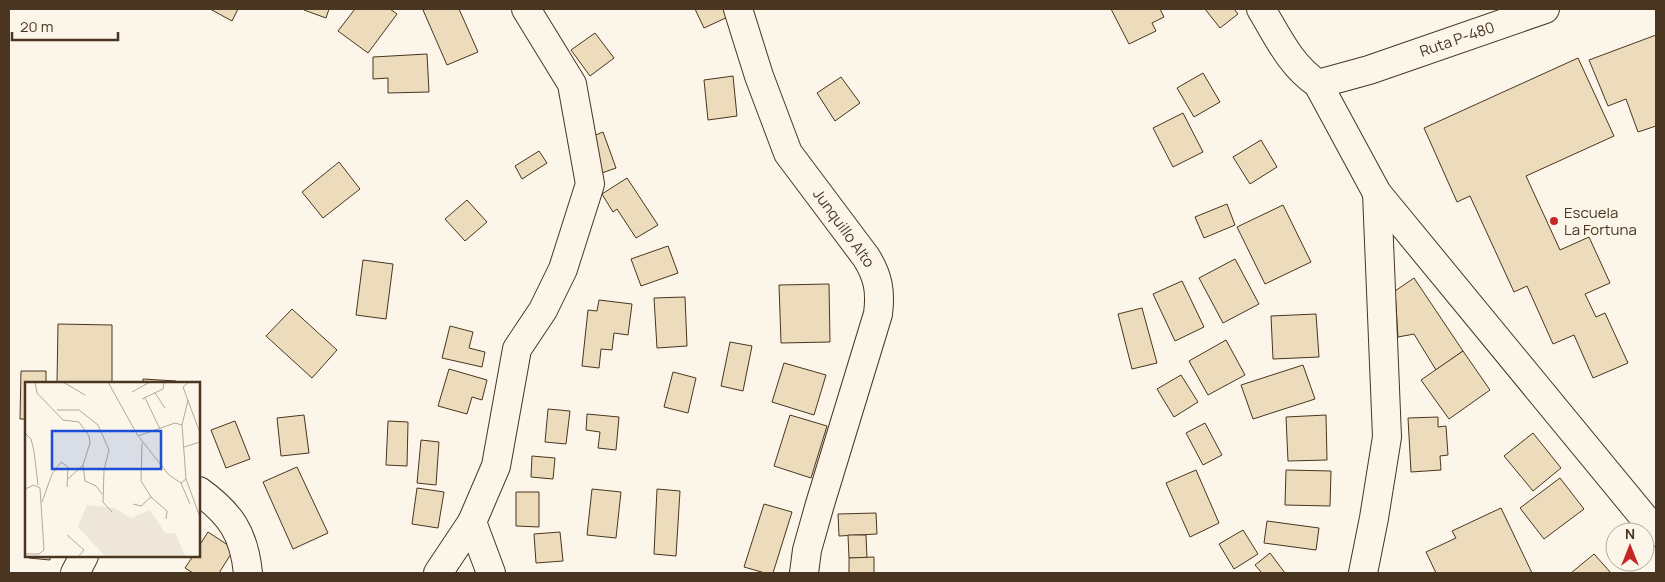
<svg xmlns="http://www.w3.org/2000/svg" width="1665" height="582" viewBox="0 0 1665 582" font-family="Manrope,sans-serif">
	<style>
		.building { fill: #ecdcbc; stroke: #4a3520 }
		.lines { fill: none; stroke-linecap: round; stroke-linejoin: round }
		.street-casing { stroke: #4a3520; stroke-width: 30 }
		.secondary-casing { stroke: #4a3520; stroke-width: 30 }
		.street { stroke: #fbf6e9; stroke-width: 28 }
		.secondary { stroke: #fbf6e9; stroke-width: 28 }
		.poi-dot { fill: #c62828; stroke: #fbf6e9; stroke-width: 2 }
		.labels { text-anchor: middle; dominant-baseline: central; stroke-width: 4; stroke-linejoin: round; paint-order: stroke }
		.street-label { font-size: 15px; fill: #4a3520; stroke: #fbf6e9 }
		.poi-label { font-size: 15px; fill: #4a3520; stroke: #fbf6e9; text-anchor: start }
		.inset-road { fill: none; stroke: #b4a999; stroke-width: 1 }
		.view { fill: #1d4ed8; fill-opacity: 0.15; stroke: #1d4ed8; stroke-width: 2.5 }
		.inset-edge { fill: none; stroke: #4a3520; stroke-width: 2.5 }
	</style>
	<rect width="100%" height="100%" fill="#fbf6e9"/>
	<g class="building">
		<path d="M210 9H238L232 21Z"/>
		<path d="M305 9H329L326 18 304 10Z"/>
		<path d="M355 9H390L397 14 368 53 338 31Z"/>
		<path d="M427 9H459L478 52 447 65 423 10Z"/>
		<path d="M695 9H726L730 16 704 28Z"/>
		<path d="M1111 9H1160L1164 17 1152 23 1156 31 1129 44Z"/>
		<path d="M1205 9H1234L1238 14 1220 28Z"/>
		<path d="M595 33 614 58 590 76 571 50Z"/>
		<path d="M1656 35V126L1638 132 1626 99 1608 106 1589 60Z"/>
		<path d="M427 54 429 92 388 93V78L373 79V57Z"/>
		<path d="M1578 58 1614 136 1526 176 1560 250 1589 237 1610 283 1585 294 1596 317 1605 313 1628 363 1593 378 1574 335 1553 344 1527 286 1514 292 1470 196 1457 202 1424 128Z"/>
		<path d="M1203 73 1220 102 1194 117 1177 88Z"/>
		<path d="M733 76 737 116 708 120 704 80Z"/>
		<path d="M841 77 860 103 835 121 817 93Z"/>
		<path d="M1183 113 1203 152 1173 167 1153 128Z"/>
		<path d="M603 132 616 168 599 174 586 139Z"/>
		<path d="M1261 140 1277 167 1250 184 1233 157Z"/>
		<path d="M539 151 547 163 522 179 515 166Z"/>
		<path d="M339 162 360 189 323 218 302 192Z"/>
		<path d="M627 178 658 225 636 238 617 209 613 212 602 194Z"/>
		<path d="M467 200 487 222 465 241 445 219Z"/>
		<path d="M1227 204 1235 225 1204 238 1195 217Z"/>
		<path d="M1283 205 1311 262 1265 284 1237 227Z"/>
		<path d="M668 246 678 273 641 286 631 259Z"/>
		<path d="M1235 259 1259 304 1223 323 1199 278Z"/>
		<path d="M363 260 393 264 386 319 356 315Z"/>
		<path d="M1414 278 1463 351 1436 370 1414 334 1398 337 1395 291Z"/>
		<path d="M1182 281 1204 327 1175 341 1153 294Z"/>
		<path d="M829 284 830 342 781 343 779 285Z"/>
		<path d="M685 297 687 346 657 348 654 298Z"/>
		<path d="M599 300 632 304 628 335 614 333 612 350 601 349 599 368 582 366 588 310 597 311Z"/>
		<path d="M1142 308 1157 363 1132 369 1118 314Z"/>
		<path d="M292 309 337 350 312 378 266 336Z"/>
		<path d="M1316 314 1319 357 1273 359 1271 316Z"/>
		<path d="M58 324 112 325V383H57Z"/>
		<path d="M450 326 473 332 469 348 485 352 482 367 442 358Z"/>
		<path d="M1226 340 1245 375 1208 395 1189 361Z"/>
		<path d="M730 342 752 346 743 391 721 386Z"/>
		<path d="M1463 351 1490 390 1449 419 1421 380Z"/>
		<path d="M784 363 826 375 814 415 772 402Z"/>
		<path d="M1303 365 1315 399 1253 419 1241 385Z"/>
		<path d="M449 369 487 380 482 400 472 397 467 414 438 406Z"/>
		<path d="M21 371H46V383H26V419H20Z"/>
		<path d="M673 372 696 378 688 413 664 407Z"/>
		<path d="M1181 375 1198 402 1174 417 1157 389Z"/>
		<path d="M143 379 176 381V383H143Z"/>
		<path d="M548 409 570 411 566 444 545 442Z"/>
		<path d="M587 414 619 417 616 450 598 448 600 432 586 430Z"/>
		<path d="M304 415 309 453 281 456 277 418Z"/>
		<path d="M790 415 827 426 811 478 774 466Z"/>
		<path d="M1326 415 1327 460 1288 461 1286 417Z"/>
		<path d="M1438 417V427L1446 426 1448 455 1440 456 1441 470 1411 472 1408 418Z"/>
		<path d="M235 421 250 459 226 468 211 430Z"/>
		<path d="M388 421 408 422 407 466 386 465Z"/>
		<path d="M1205 423 1222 455 1203 465 1186 433Z"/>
		<path d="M1533 433 1561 468 1533 491 1504 456Z"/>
		<path d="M421 440 439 442 436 485 417 483Z"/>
		<path d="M532 456 555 458 553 479 531 477Z"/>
		<path d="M297 467 328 533 293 549 263 482Z"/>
		<path d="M1196 470 1219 523 1190 537 1166 483Z"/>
		<path d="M1286 470 1331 471 1330 506 1285 505Z"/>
		<path d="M1560 478 1584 509 1544 539 1520 508Z"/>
		<path d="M417 488 444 492 438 528 412 524Z"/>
		<path d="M592 489 621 492 616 538 587 535Z"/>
		<path d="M657 489 680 491 676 556 654 554Z"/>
		<path d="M516 492H539V527L516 526Z"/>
		<path d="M764 504 792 512 773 573H765L744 567Z"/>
		<path d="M1501 508 1532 573H1436L1426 552 1456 538 1452 531Z"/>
		<path d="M876 513 877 534 839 536 838 514Z"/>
		<path d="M1267 521 1319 528 1316 550 1264 543Z"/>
		<path d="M1243 530 1258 554 1234 569 1219 544Z"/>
		<path d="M208 532 234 549 219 573H193L185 568 193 556H199V546Z"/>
		<path d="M560 532 563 561 536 563 534 534Z"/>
		<path d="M848 535H866L867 558H849Z"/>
		<path d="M1270 553 1285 573H1262L1255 565Z"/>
		<path d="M1594 554 1611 573H1571Z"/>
		<path d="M29 556H50V560L29 558Z"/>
		<path d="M874 557V573H849V558Z"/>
	</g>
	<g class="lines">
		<g class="street-casing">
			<g id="street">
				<path d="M738 9 759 76 788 153 866 257C878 276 881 291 878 314L820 504 807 550 804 573"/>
				<path d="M1318 84 1377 193 1656 532"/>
				<path d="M199 491C231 514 244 534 248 573"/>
				<path d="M75 573 84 556"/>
				<path d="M438 573 472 522"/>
				<path d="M491 573 472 522 496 466 517 349 543 310 563 269 590 184 572 84 526 9"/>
				<path d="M1363 573 1374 518 1387 437 1377 193"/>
			</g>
		</g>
		<g class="secondary-casing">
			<path id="secondary" d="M1261 9C1278 37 1290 65 1318 84L1369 70 1545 9"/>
		</g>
		<use href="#street" class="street"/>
		<use href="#secondary" class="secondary"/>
	</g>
	<circle class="poi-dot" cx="1554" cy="221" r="5"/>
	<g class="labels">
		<g class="street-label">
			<text transform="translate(1457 39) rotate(-19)">Ruta P-480</text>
			<text transform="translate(844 228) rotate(54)">Junquillo Alto</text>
		</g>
		<g class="poi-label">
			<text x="1564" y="212">Escuela<tspan x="1564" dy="17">La Fortuna</tspan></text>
		</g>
	</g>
	<g transform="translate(25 382)">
		<rect width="175" height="175" fill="#fbf6e9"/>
		<path d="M62 123 90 126 106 136 125 128 140 151H150L161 175H81L53 145Z" fill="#ede6d9"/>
		<path class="inset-road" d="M10 0 12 11 38 38 54 40 64 54 65 61 58 83 60 99 71 104 77 112M38 0 60 13M83 0 113 54 150 41 157 43 161 97 175 135M164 0 158 5 175 51M107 10 125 0M130 11 140 26M120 16 135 47M117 17 138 7 139 1M32 28H54L73 43 84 68 79 88 78 120 87 130M157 43 163 18M0 51 6 57 9 69 13 103M114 55 144 93 156 101 161 97M117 61 116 99 126 115 142 129 141 137M159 65 175 60M43 97 58 83M156 101 165 122M0 107 9 103 15 106 19 168 14 172H0M17 120 27 92 36 80 43 85 42 105M108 122 116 124 126 115M42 153 59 168 53 175"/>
		<path class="view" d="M27 49H136V87H27Z"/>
		<rect width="175" height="175" class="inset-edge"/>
	</g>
	<rect width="1665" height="582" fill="none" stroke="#4a3520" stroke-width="20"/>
	<g transform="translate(1630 547)"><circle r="24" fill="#fbf6e9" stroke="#b4a999"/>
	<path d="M0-4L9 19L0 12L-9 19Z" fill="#c62828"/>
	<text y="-8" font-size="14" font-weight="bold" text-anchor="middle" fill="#4a3520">N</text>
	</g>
	<path d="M12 32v8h106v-8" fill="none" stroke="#4a3520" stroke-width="2.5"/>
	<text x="20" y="32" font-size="15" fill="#4a3520" stroke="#fbf6e9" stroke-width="4" paint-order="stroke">20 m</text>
</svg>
